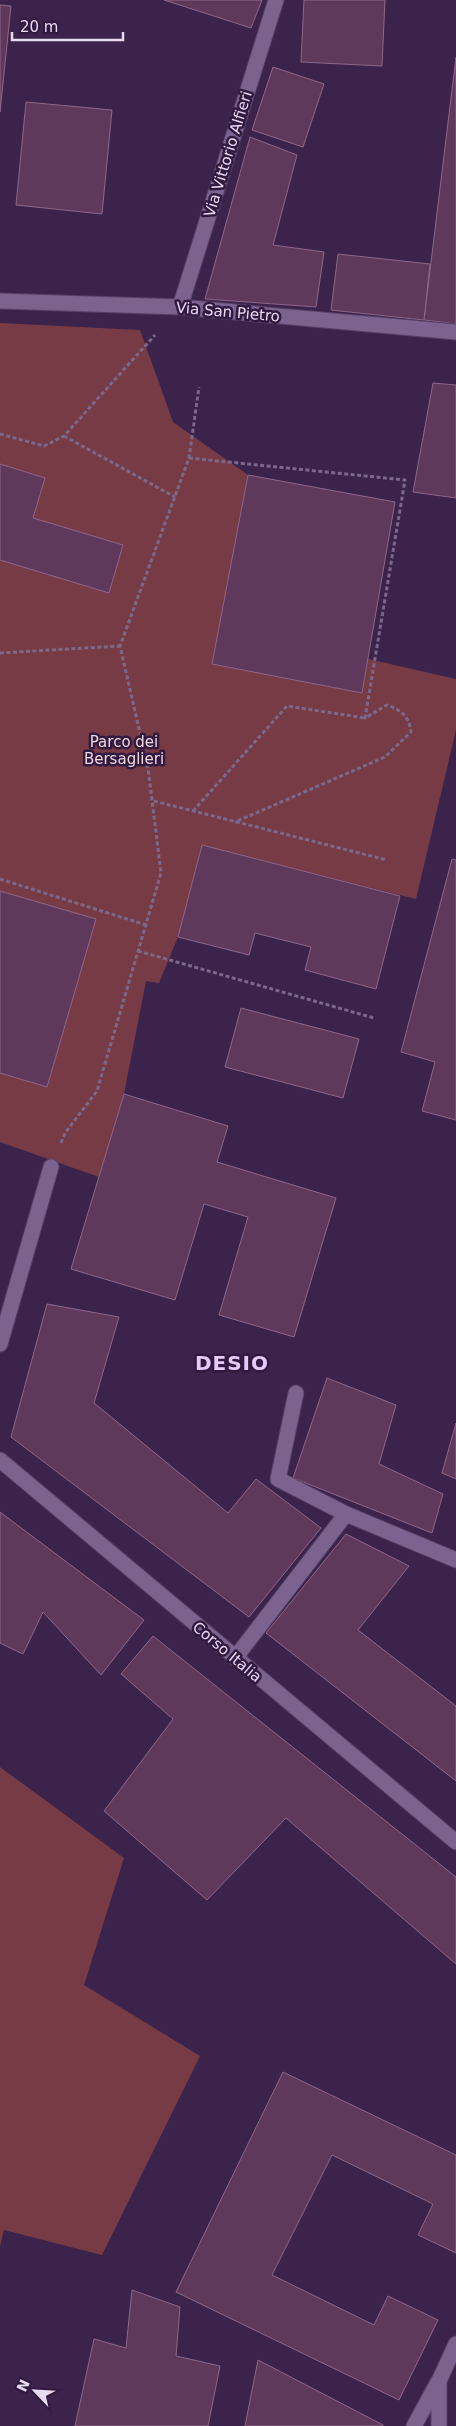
<svg xmlns="http://www.w3.org/2000/svg" width="456" height="2426" viewBox="0 0 456 2426" font-family="'DejaVu Sans',sans-serif">
	<style>
		.green { fill: #773b46 }
		.building { fill: #5f395c; stroke: #8f668b }
		.lines { fill: none; stroke-linecap: round; stroke-linejoin: round }
		.minor-casing { stroke: #554063; stroke-width: 17 }
		.path { stroke: #7c688a; stroke-width: 3; stroke-dasharray: 4 2.5; stroke-linecap: butt }
		.minor { stroke: #7c628f; stroke-width: 15 }
		.labels { text-anchor: middle; dominant-baseline: central; stroke-width: 5; stroke-linejoin: round; paint-order: stroke }
		.street-label { font-size: 15px; fill: #e8daf3; stroke: #311940 }
		.park-label { font-size: 15px; fill: #efd8db; stroke: #311940 }
		.district-label { font-size: 20px; font-weight: bold; letter-spacing: 1px; fill: #e6cafc; stroke: #311940 }
	</style>
	<rect width="100%" height="100%" fill="#3b234b"/>
	<g class="green">
		<path d="M0 323 140 330 173 422 248 475 212 664 362 693 368 659 456 679V730L416 899 202 846 178 937 159 983 146 981 124 1094 99 1177 0 1142Z"/>
		<path d="M0 1767 124 1858 84 1985 200 2056 102 2255 4 2230 0 2246Z"/>
	</g>
	<g class="building">
		<path d="M164 0H262L251 28Z"/>
		<path d="M304 0H385L382 66 301 62Z"/>
		<path d="M0 5 11 6 0 112Z"/>
		<path d="M456 57V324L424 320Z"/>
		<path d="M273 67 324 84 303 147 252 130Z"/>
		<path d="M26 102 112 110 102 214 16 205Z"/>
		<path d="M250 137 297 155 273 245 324 252 316 307 205 299Z"/>
		<path d="M338 254 430 264 424 320 331 310Z"/>
		<path d="M433 383 456 385V498L413 492Z"/>
		<path d="M0 464 45 478 33 518 123 545 109 593 0 560Z"/>
		<path d="M248 475 395 502 362 693 212 664Z"/>
		<path d="M202 845 400 896 376 989 305 970 311 947 255 933 249 955 178 937Z"/>
		<path d="M452 859 456 860V1120L422 1111 435 1062 401 1052Z"/>
		<path d="M0 891 96 919 47 1087 0 1073Z"/>
		<path d="M241 1008 359 1039 343 1098 225 1067Z"/>
		<path d="M124 1094 228 1126 217 1162 336 1198 294 1337 219 1315 248 1217 204 1204 175 1300 71 1269Z"/>
		<path d="M47 1304 119 1317 94 1403 228 1513 256 1479 321 1528 249 1617 11 1437Z"/>
		<path d="M327 1378 396 1405 379 1464 443 1494 432 1533 293 1478Z"/>
		<path d="M456 1423V1479L442 1473Z"/>
		<path d="M0 1512 144 1620 101 1675 43 1612 23 1654 0 1643Z"/>
		<path d="M346 1534 409 1566 358 1630 456 1706V1781L266 1633Z"/>
		<path d="M153 1636 456 1877V1964L286 1818 207 1900 104 1811 173 1719 121 1674Z"/>
		<path d="M283 2072 456 2155V2253L418 2235 433 2204 332 2155 272 2275 374 2325 388 2296 438 2320 399 2400 176 2292Z"/>
		<path d="M132 2290 180 2307 176 2356 220 2366 208 2426H75L94 2339 126 2348Z"/>
		<path d="M258 2360 383 2425V2426H245Z"/>
	</g>
	<g class="lines">
		<g class="minor-casing">
			<g id="minor">
				<path d="M0 301 180 307 456 332"/>
				<path d="M180 307 276 0"/>
				<path d="M0 1344 51 1167"/>
				<path d="M296 1393 278 1479 346 1514"/>
				<path d="M0 1460 456 1842"/>
				<path d="M235 1658 346 1514 456 1560"/>
				<path d="M414 2426 438 2382"/>
				<path d="M439 2426V2381L456 2344"/>
			</g>
		</g>
		<g class="path">
			<path d="M0 434 44 446 64 436 155 335"/>
			<path d="M64 436 175 497"/>
			<path d="M189 458 405 480 365 718 387 705C402 711 409 716 411 732L385 757 235 822"/>
			<path d="M0 653 120 646"/>
			<path d="M154 801 387 860"/>
			<path d="M193 811 287 706 365 718"/>
			<path d="M0 879 146 925"/>
			<path d="M138 951 374 1018"/>
			<path d="M61 1143 65 1133 97 1091 161 873 148 768 120 646 189 458 199 387"/>
		</g>
		<use href="#minor" class="minor"/>
	</g>
	<g class="labels">
		<g class="street-label">
			<text transform="translate(228 154) rotate(-73)">Via Vittorio Alfieri</text>
			<text transform="translate(228 312) rotate(5)">Via San Pietro</text>
			<text transform="translate(227 1652) rotate(40)">Corso Italia</text>
		</g>
		<g class="park-label">
			<text x="124" y="742">Parco dei<tspan x="124" dy="17">Bersaglieri</tspan></text>
		</g>
		<g class="district-label">
			<text x="232" y="1363">DESIO</text>
		</g>
	</g>
	<g transform="translate(35 2391) rotate(295)" stroke="#311940" stroke-width="4" paint-order="stroke">
	<path d="M0-4L9 19L0 12L-9 19Z" fill="#e8daf3"/>
	<text y="-8" font-size="14" font-weight="bold" text-anchor="middle" fill="#e8daf3">N</text>
	</g>
	<path d="M12 32v8h111v-8" fill="none" stroke="#e8daf3" stroke-width="2.5"/>
	<text x="20" y="32" font-size="15" fill="#e8daf3" stroke="#311940" stroke-width="4" paint-order="stroke">20 m</text>
</svg>
